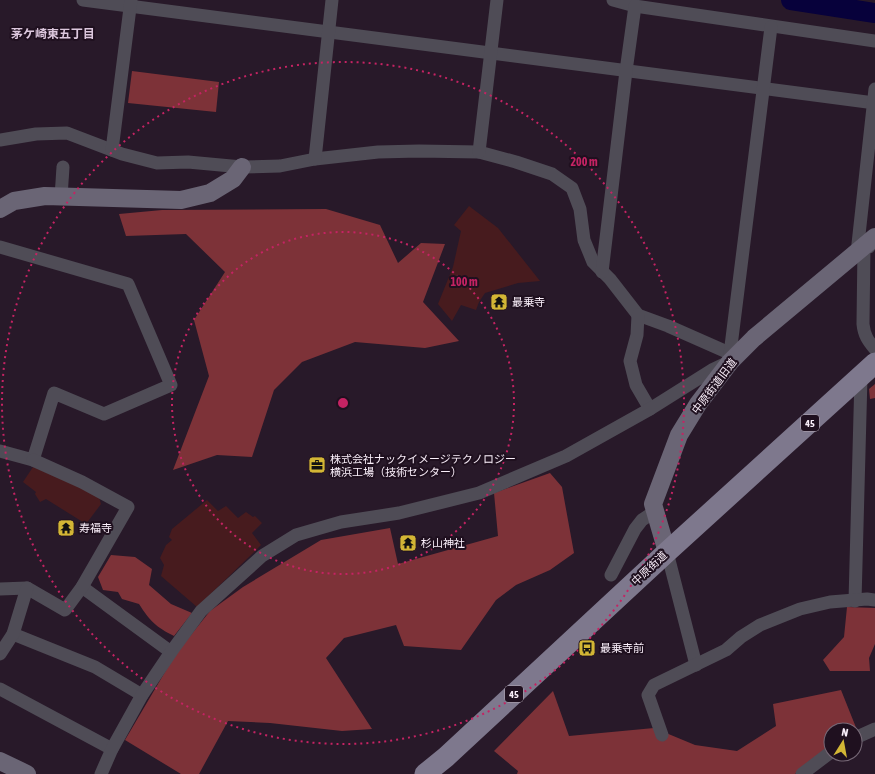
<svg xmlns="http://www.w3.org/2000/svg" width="875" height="774" viewBox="0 0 875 774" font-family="'Asap Condensed','Noto Sans JP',sans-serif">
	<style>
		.green { fill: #471b1e }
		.forest { fill: #7d3238 }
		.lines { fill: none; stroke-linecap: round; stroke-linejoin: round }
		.river { stroke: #07013b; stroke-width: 20 }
		.street { stroke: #4f4c56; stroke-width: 13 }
		.secondary { stroke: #6a6575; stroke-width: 18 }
		.primary { stroke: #7e788d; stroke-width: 21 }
		.ring { fill: none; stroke: #c52363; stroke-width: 2; stroke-dasharray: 2 4 }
		.labels { text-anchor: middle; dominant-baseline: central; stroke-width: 4; stroke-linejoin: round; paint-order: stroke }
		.shield { fill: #1f101f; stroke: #b8acb8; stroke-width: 1 }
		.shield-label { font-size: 10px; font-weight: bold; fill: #faeffa }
		.poi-label { font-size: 11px; fill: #faeffa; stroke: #1f101f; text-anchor: start }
		.street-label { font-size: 11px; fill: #faeffa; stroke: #1f101f }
		.neighbourhood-label { font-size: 12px; font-weight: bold; fill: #dcc7dd; stroke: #1f101f }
		.centre { fill: #c52363; stroke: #1f101f; stroke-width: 2 }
		.ring-label { font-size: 12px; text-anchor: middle; font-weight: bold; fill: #c52363; stroke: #1f101f; stroke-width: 4; stroke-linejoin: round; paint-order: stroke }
	</style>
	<rect width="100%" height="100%" fill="#281929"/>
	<g class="green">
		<path d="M469 206 498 228 540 281 518 283 485 293 479 302 476 310 461 305 452 321 438 304 453 267 461 231 454 225Z"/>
		<path d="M33 467 67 481 99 497 101 504 86 524 46 499 40 502 35 494 36 492 23 482Z"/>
		<path d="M207 500 218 511 226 506 238 518 246 512 253 517 255 516 262 523 252 533 261 545 250 556 197 607 161 576 164 565 160 558 166 545 172 540 169 537 172 529Z"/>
	</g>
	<g class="forest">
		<path d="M132 71 219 82 216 112 128 103Z"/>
		<path d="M326 209 380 225 398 263 421 243 445 244 423 302 459 341 425 348 355 342 302 362 274 390 252 457 217 455 173 470 209 376 194 320 225 272 186 234 126 236 119 214 162 210Z"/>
		<path d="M875 384V398L870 399 869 389Z"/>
		<path d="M550 473 562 487 574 553 550 570 516 585 496 600 461 650 404 646 396 625 344 638 326 658 372 729 342 731 270 723 228 721 199 774H181L125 740 175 655 210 611 243 587 321 540 390 528 398 564 498 536 494 493Z"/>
		<path d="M111 555 135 557 152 569 149 585 171 604 192 613 174 636C156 627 150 621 139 604L122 599 118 592 103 590 98 577Z"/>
		<path d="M847 607 875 608V644L869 658 870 671H830L823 660 844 637Z"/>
		<path d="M841 690 857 730 855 731V730H831V747L809 761 795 774H517L518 771 494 751 553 691 569 736 654 728 695 745 737 751 776 726 773 704Z"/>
	</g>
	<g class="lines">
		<path class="river" d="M791 0 875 13"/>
		<g class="street">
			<path d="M83 0 875 103"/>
			<path d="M613 0 635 6 875 41"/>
			<path d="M0 140 36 134 67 133 122 154 157 163 188 162 242 167 280 166 315 159 378 152 419 151 479 152 516 162 552 174 572 188 580 209 584 240 593 262 610 279 638 315 668 326 736 356"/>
			<path d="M112 150 131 0"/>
			<path d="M479 152 497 0"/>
			<path d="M315 159 332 0"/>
			<path d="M61 197 63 167"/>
			<path d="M0 247 128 284 171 385 104 414 54 393 33 460 0 451"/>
			<path d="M869 247 864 246 863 324C864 335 868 341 875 349"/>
			<path d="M857 253 875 89"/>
			<path d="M602 272 626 71 635 6"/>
			<path d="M638 315 637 335 630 361 636 385 650 409"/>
			<path d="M730 354 771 27"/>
			<path d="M667 552 696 665"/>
			<path d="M611 575 635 529 642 520 654 512"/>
			<path d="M82 587 171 652"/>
			<path d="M0 589 27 588 65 610 82 587 128 507 82 482 33 460"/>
			<path d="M855 601 861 377"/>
			<path d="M13 634 95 667 142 695"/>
			<path d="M0 654 13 634 27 588"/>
			<path d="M0 689 112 749"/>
			<path d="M662 735 648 695 654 685 726 650 741 637 760 625 800 609 830 602 867 599 875 600"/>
			<path d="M855 738 875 729"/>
			<path d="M101 774 112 749 142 695 171 652 201 611 262 556 296 535 341 522 399 513 479 493 566 456 650 409 712 370 729 362"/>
			<path d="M802 774 831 752"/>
		</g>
		<g class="secondary">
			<path d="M0 209 14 201 45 196 181 200 210 193 233 179 242 167"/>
			<path d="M667 552 653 504 679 435 698 404 730 362 754 338 875 237"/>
			<path d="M0 761 27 774"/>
		</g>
		<path class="primary" d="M425 774 446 757 667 552 875 363"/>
	</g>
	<g class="ring">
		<circle cx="343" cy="403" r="171"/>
		<circle cx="343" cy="403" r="341"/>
	</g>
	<defs>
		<g id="temple-square" transform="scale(0.9)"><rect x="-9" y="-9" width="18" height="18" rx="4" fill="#d3b635" stroke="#1f101f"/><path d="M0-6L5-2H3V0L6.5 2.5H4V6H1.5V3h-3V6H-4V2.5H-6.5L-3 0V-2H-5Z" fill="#111"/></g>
		<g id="office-square" transform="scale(0.9)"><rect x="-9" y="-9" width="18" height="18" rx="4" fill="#d3b635" stroke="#1f101f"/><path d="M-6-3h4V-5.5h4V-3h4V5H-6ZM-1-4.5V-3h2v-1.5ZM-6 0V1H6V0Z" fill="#111"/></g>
		<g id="bus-square" transform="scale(0.9)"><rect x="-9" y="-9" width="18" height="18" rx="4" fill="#d3b635" stroke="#1f101f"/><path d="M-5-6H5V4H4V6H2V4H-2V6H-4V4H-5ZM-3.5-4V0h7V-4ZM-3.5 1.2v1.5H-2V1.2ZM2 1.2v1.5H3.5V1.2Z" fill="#111"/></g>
	</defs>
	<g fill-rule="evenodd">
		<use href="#temple-square" x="499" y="302"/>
		<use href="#office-square" x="317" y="465"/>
		<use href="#temple-square" x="66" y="528"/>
		<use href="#temple-square" x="408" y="543"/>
		<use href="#bus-square" x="587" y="648"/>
	</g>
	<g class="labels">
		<g class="shield">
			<rect x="801" y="415" width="18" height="16" rx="3"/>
			<rect x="505" y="686" width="18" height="16" rx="3"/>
		</g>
		<g class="shield-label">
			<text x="810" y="423">45</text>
			<text x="514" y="694">45</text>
		</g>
		<g class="poi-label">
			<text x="512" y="302">最乗寺</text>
			<text x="330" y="459">株式会社ナックイメージテクノロジー<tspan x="330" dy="13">横浜工場（技術センター）</tspan></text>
			<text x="79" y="528">寿福寺</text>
			<text x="421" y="543">杉山神社</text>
			<text x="600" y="648">最乗寺前</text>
		</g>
		<g class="street-label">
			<text transform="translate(714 386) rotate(-53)">中原街道旧道</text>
			<text transform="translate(649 568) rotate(-43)">中原街道</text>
		</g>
		<g class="neighbourhood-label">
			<text x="53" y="34">茅ケ崎東五丁目</text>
		</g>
	</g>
	<circle cx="343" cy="403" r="6" class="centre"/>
	<g class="ring-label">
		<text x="584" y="166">200 m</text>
		<text x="464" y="286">100 m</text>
	</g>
	<g transform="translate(843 742) rotate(11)"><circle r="19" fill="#1f101f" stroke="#776977"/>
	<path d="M0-3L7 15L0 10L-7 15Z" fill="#d3b635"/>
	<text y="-6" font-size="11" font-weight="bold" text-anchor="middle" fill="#faeffa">N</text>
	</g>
</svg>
